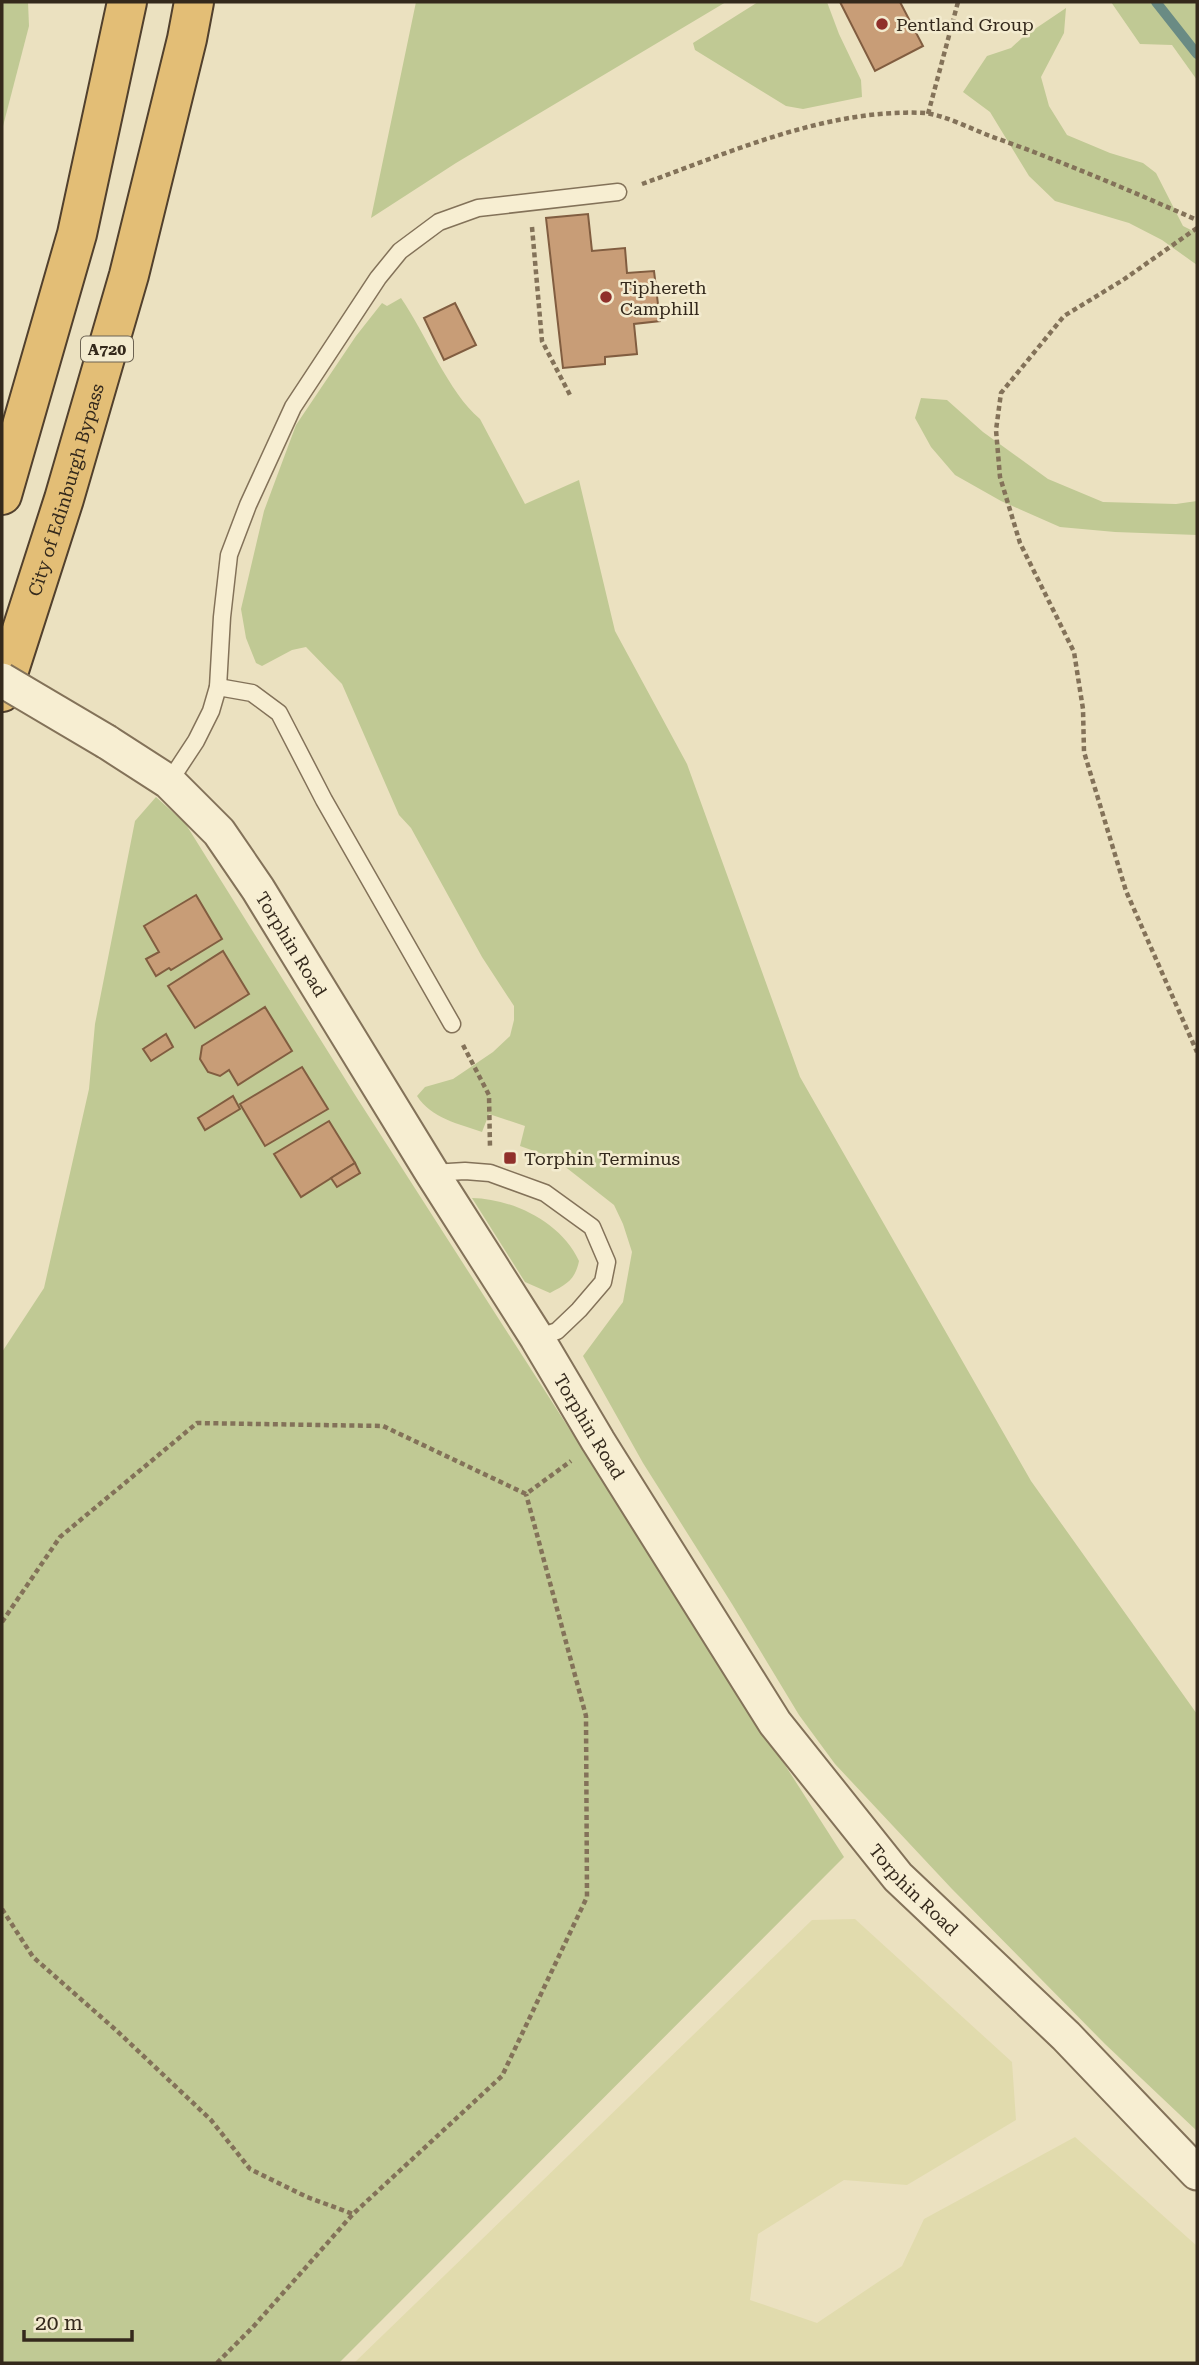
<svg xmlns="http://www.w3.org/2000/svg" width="1199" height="2365" viewBox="0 0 1199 2365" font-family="'Roboto Serif',serif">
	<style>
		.farmland { fill: #e1dbad }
		.green { fill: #c0c994 }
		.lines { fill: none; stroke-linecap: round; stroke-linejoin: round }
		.stream { stroke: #6a8b84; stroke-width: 10 }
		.building { fill: #c89d77; stroke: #815d40; stroke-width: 2 }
		.service-casing { stroke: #837259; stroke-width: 19 }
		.minor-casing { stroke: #837259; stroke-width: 37 }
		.trunk-casing { stroke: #51402d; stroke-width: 42 }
		.path { stroke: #837259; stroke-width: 4.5; stroke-dasharray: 5 3.5; stroke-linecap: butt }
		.service { stroke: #f7eed2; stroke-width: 16 }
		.minor { stroke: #f7eed2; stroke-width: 33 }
		.trunk { stroke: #e3be76; stroke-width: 38 }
		.minor-bridge-casing { stroke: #837259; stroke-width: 37; stroke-linecap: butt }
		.minor-bridge { stroke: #f7eed2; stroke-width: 33 }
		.poi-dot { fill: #90302b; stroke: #f3ebcf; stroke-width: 2.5 }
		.labels { text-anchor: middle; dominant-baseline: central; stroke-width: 5; stroke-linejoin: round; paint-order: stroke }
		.shield { fill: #f3ebcf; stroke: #6d6352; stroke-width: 2 }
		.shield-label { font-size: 16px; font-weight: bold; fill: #34291c }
		.poi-label { font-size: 18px; fill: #34291c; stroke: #f3ebcf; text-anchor: start }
		.street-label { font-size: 18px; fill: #34291c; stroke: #f3ebcf }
	</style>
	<rect width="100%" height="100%" fill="#ebe1c0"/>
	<path class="farmland" d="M855 1919 1012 2062 1016 2120 907 2185 844 2180 758 2234 750 2300 817 2323 902 2266 924 2219 1075 2137 1197 2246V2363H354L812 1920Z"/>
	<g class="green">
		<path d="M2 2H28L29 26 2 130Z"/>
		<path d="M416 2H726L456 163 371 218Z"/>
		<path d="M758 2H827L839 34 861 80 862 97 803 109 786 106 695 50 693 43Z"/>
		<path d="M1111 2H1197V80L1172 45 1140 44Z"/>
		<path d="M1066 8 1064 33 1041 77 1049 106 1067 135 1110 153 1143 163 1156 173 1183 226 1197 233V265L1162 240 1129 223 1055 201 1029 176 990 112 963 92 987 56 1011 48 1023 37Z"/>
		<path d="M401 298C426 334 448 392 480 419L525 504 579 480 615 631 687 764 800 1077 1031 1481 1197 1714V2131L1105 2044 952 1889 835 1764 799 1715 732 1604 643 1463 583 1356 623 1302 632 1252 623 1224 614 1205 554 1158 520 1146 525 1126 489 1114 482 1132C459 1124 431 1118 417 1096L425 1087 453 1079 493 1052 510 1036 514 1020V1006L482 957 411 828 399 815 342 684 306 647 292 650 262 666 256 663 246 638 241 609 264 511 296 425 356 336 382 303 387 306Z"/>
		<path d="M921 398 947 400 983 432 1048 479 1103 502 1176 504 1197 501V535L1115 532 1060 527 1001 501 955 475 931 447 915 418Z"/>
		<path d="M156 797 185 823 357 1098 844 1857 339 2363H2V1352L44 1288 89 1089 95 1024 135 821Z"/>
		<path d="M472 1198C513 1199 561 1222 579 1261 575 1280 567 1284 550 1293L525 1282Z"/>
	</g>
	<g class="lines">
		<path class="stream" d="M1156 2 1197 54"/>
	</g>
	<g class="building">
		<path d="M840 2H900L923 46 875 71Z"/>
		<path d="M588 214 592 251 625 248 627 273 654 271 660 321 634 324 637 354 605 357V364L563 368 546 218Z"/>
		<path d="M455 303 476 345 444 360 424 318Z"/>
		<path d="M196 895 222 939 171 970 169 968 156 976 146 959 159 952 144 926Z"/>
		<path d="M223 951 249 994 195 1028 168 986Z"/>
		<path d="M265 1007 292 1051 238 1085 229 1070 220 1076 208 1072 200 1059 202 1046Z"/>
		<path d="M166 1034 173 1047 151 1061 143 1049Z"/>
		<path d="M302 1067 328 1109 265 1146 240 1104Z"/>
		<path d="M233 1096 240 1109 205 1130 198 1118Z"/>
		<path d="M329 1121 355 1163 301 1197 274 1154Z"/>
		<path d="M355 1163 360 1173 337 1187 331 1178Z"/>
	</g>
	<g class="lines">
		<g class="service-casing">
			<g id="service">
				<path d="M218 687 252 693 279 713 324 800 452 1024"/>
				<path d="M169 782 196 741 211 711 218 687 222 617 229 555 248 505 293 407 378 278 400 251 439 222 478 208 618 192"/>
				<path d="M432 1173 465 1171 490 1173 545 1193 592 1227 607 1262 603 1282 579 1310 557 1331 537 1338"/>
			</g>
		</g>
		<g class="minor-casing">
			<g id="minor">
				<path id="s1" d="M107 742 169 782 219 832 258 889 432 1173 537 1338 598 1441 775 1723 898 1877 1066 2036 1197 2173"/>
			</g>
		</g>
		<g class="trunk-casing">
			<g id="trunk">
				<path d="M2 495 77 234 127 2"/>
				<path id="s2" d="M2 692 64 499 129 275 187 39 194 2"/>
			</g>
		</g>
		<g class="path">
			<path d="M928 114 958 2"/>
			<path d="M642 184C731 152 828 108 925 113 944 115 972 129 990 136 1061 161 1129 190 1197 220"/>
			<path d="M532 227 542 341 571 397"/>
			<path d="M1197 228 1123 280 1064 316 1001 393 996 430 1000 477 1020 543 1074 652 1083 709 1084 752 1126 891 1197 1052"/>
			<path d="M463 1045 489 1095 490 1148"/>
			<path d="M2 1622 60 1537 197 1423 383 1426 526 1494 571 1461"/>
			<path d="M2 1909 33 1957 117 2031 211 2120 250 2169 307 2197 353 2214"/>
			<path d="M217 2363 253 2327 353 2214 502 2076 587 1897 586 1716 526 1494"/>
		</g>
		<use href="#service" class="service"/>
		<use href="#minor" class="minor"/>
		<use href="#trunk" class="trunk"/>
		<g class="minor-bridge-casing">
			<path id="minor-bridge" d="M2 680 107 742"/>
		</g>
		<use href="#minor-bridge" class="minor-bridge"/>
	</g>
	<g class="poi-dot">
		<circle cx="882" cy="24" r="7"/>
		<circle cx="606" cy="297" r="7"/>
		<rect x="503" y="1151" width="14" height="14" rx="3.5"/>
	</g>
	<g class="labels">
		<rect class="shield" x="81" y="336.5" width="52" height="25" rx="5"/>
		<g class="shield-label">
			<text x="107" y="349">A720</text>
		</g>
		<g class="poi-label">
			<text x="896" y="24">Pentland Group</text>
			<text x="620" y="287">Tiphereth<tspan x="620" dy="21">Camphill</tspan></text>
			<text x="524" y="1158">Torphin Terminus</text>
		</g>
		<g class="street-label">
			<text stroke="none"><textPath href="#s2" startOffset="212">City of Edinburgh Bypass</textPath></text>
			<text stroke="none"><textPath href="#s1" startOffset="278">Torphin Road</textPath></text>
			<text stroke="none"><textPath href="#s1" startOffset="845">Torphin Road</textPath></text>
			<text stroke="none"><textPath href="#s1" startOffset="1412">Torphin Road</textPath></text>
		</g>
	</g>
	<rect width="1199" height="2365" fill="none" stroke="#34291c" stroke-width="7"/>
	<path d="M24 2330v10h108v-10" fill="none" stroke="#34291c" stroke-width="3.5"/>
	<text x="35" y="2330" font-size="21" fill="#34291c" stroke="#f3ebcf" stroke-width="5" paint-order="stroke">20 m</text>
</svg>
